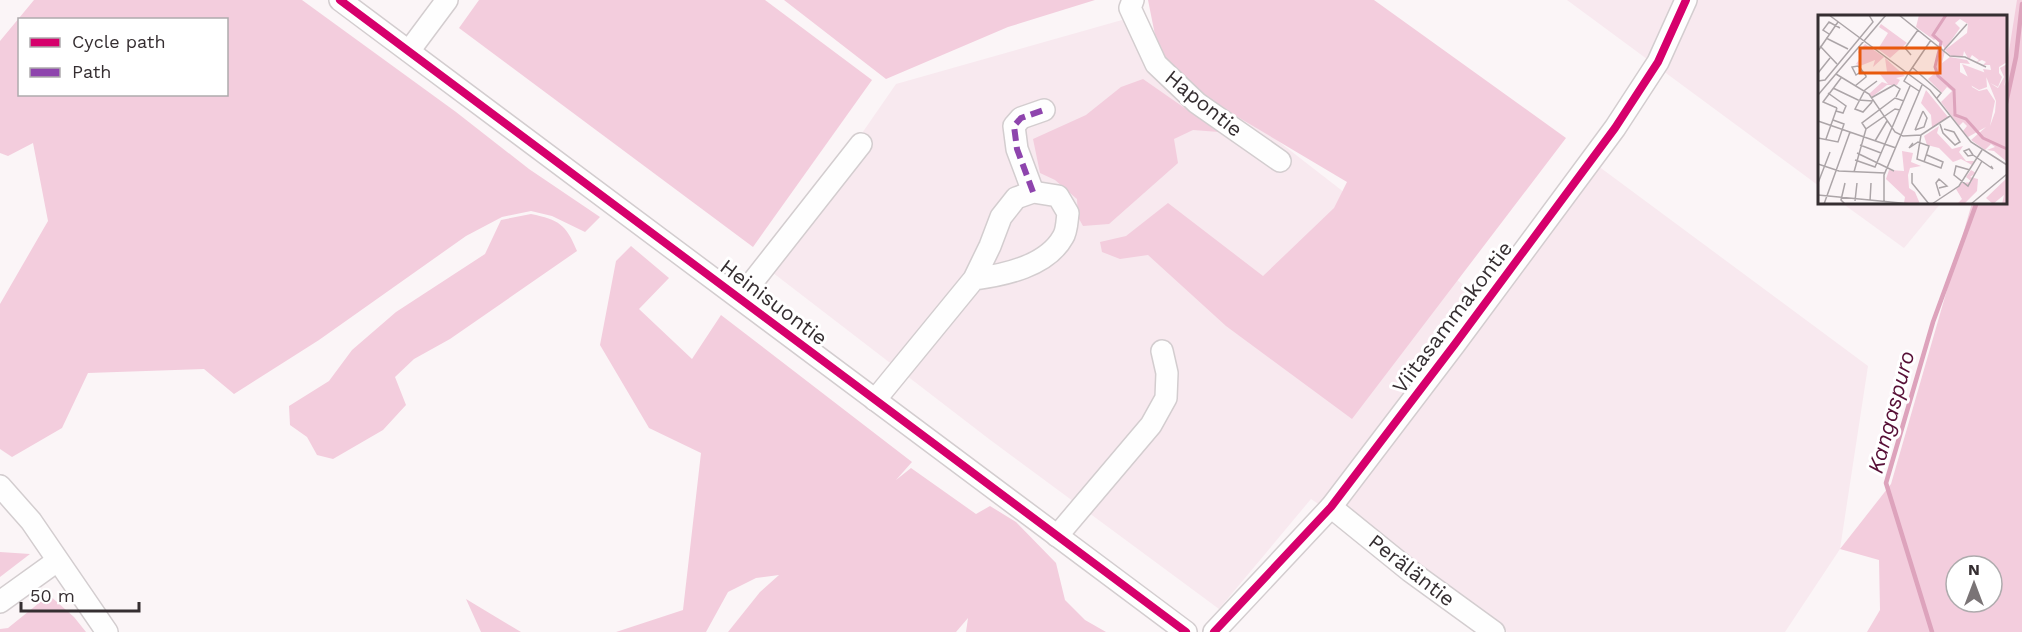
<svg xmlns="http://www.w3.org/2000/svg" width="2022" height="632" viewBox="0 0 2022 632" font-family="'Work Sans',sans-serif">
	<style>
		.built { fill: #f8e9ef }
		.green { fill: #f3cddd; fill-rule: evenodd }
		.lines { fill: none; stroke-linecap: round; stroke-linejoin: round }
		.stream { stroke: #dda3bc; stroke-width: 4.5 }
		.minor-casing { stroke: #d3cdcf; stroke-width: 24 }
		.minor { stroke: #fefefe; stroke-width: 21 }
		.quiet { stroke: #8e44ad; stroke-width: 6; stroke-dasharray: 12 6; stroke-linecap: butt }
		.cycleway-casing { stroke: #fff; stroke-width: 11 }
		.cycleway { stroke: #d6006c; stroke-width: 8 }
		.labels { text-anchor: middle; dominant-baseline: central; stroke-width: 6; stroke-linejoin: round; paint-order: stroke }
		.street-label { font-size: 21px; fill: #352e31; stroke: #fff }
		.water-label { font-size: 22px; font-style: italic; fill: #570f36; stroke: #fff }
		.inset-river { fill: none; stroke: #dda3bc; stroke-width: 3 }
		.inset-road { fill: none; stroke: #aca5a8; stroke-width: 1.5 }
		.view { fill: #e8590c; fill-opacity: 0.15; stroke: #e8590c; stroke-width: 3 }
		.inset-edge { fill: none; stroke: #352e31; stroke-width: 3 }
	</style>
	<rect width="100%" height="100%" fill="#fbf5f7"/>
	<g class="built">
		<path d="M1567 0H2019L2006 117V16H1820L1819 186Z"/>
		<path d="M1122 20 1479 297 1586 157 1868 366 1840 549 1785 632H1507L1311 499 1219 609 989 439 768 269 896 84Z"/>
		<path d="M1842 203H1941L1904 248Z"/>
	</g>
	<g class="green">
		<path d="M34 0H302L456 112 529 169 600 217 585 232 552 216 531 211 502 217 466 236 319 340 234 394 204 369 88 373 62 428 12 457 0 449V304L48 221 33 143 8 156 0 153V41ZM20 20H226V94H20Z"/>
		<path d="M479 0H765L872 80 753 247 459 28Z"/>
		<path d="M784 0H1095L1008 27 886 79Z"/>
		<path d="M1148 0H1374L1566 138 1352 419 1226 326 1148 255 1120 259 1102 252 1100 242 1126 236 1168 203 1263 276 1334 208 1347 182 1226 110 1175 75 1159 55Z"/>
		<path d="M2017 0H2022V632H1867L1880 610 1879 560 1840 549 1891 484 1972 203 2006 202V70ZM1956 566H1992V602H1956Z"/>
		<path d="M1143 79 1219 132 1193 130 1174 139 1178 163 1109 224 1083 226 1078 217 1077 199 1055 180 1040 173 1033 139 1086 115 1121 87Z"/>
		<path d="M531 214C559 220 566 224 577 251L450 339 414 359 395 377 406 405 383 430 333 459 317 455 307 437 290 425 289 406 329 381 352 350 396 312 485 254 501 220Z"/>
		<path d="M631 246 669 278 639 309 692 359 721 315 912 462 896 480 911 468 976 514 990 506 1016 522 1056 563 1065 600 1085 620 1106 632H966L968 618 956 632H728L760 592 779 575 756 578 728 592 706 632H616L683 610 701 453 649 428 600 345 616 261Z"/>
		<path d="M0 552 30 554 0 577Z"/>
		<path d="M49 595 74 617 86 632H0V629L8 628Z"/>
		<path d="M466 599 521 632H481Z"/>
	</g>
	<g class="lines">
		<g class="stream">
			<path d="M2006 103 2016 57 2022 4"/>
			<path d="M1932 632 1886 483 1933 322 1977 202"/>
		</g>
		<g class="minor-casing">
			<g id="minor">
				<path d="M340 0 1186 632"/>
				<path d="M1133 0 1130 8 1156 64 1197 103 1280 161"/>
				<path d="M409 51 447 0"/>
				<path d="M1033 192 1017 149 1014 126 1021 118 1044 110"/>
				<path d="M740 298 861 144"/>
				<path d="M875 400 974 279 990 246 1001 217 1016 198 1033 192 1058 196 1068 213C1067 220 1067 231 1063 237 1047 266 1005 275 974 279"/>
				<path d="M0 486 31 521 107 632"/>
				<path d="M1331 507 1410 571 1494 632"/>
				<path d="M1057 536 1151 425 1166 398 1167 373 1162 351"/>
				<path d="M0 602 57 561"/>
				<path d="M1214 632 1331 507 1455 344 1615 128 1658 62 1686 0"/>
			</g>
		</g>
		<use href="#minor" class="minor"/>
		<path class="quiet" d="M1033 192 1017 149 1014 126 1021 118 1044 110"/>
		<g class="cycleway-casing">
			<g id="cycleway">
				<path d="M340 0 1186 632"/>
				<path d="M1214 632 1331 507 1455 344 1615 128 1658 62 1686 0"/>
			</g>
		</g>
		<use href="#cycleway" class="cycleway"/>
	</g>
	<g class="labels">
		<g class="street-label">
			<text transform="translate(1204 103) rotate(39)">Hapontie</text>
			<text transform="translate(774 302) rotate(37)">Heinisuontie</text>
			<text transform="translate(1452 317) rotate(-53)">Viitasammakontie</text>
			<text transform="translate(1412 570) rotate(38)">Peräläntie</text>
		</g>
		<g class="water-label">
			<text transform="translate(1891 412) rotate(-75)">Kangaspuro</text>
		</g>
	</g>
	<g transform="translate(1818 15)">
		<rect width="189" height="189" fill="#fbf5f7"/>
		<path d="M101 0H189V47L181 52V58L184 62 180 72 172 68 180 73 186 62 182 53 189 49 186 75 177 97 178 86 165 54 173 55 172 50H165L168 47 164 45 157 48 161 45 154 40 151 45 146 36 145 41H133L127 35 149 18 150 9 142 4 137 8 142 13 127 34 120 23 116 25 98 12ZM63 9 89 28 72 43 60 34 70 18 61 12ZM47 29 66 42 55 52 57 45 42 51 38 49 43 42 40 37ZM123 32 127 36 124 48 132 42 149 45 152 49 142 48V57L152 63 154 72 161 76 169 74 177 86 172 111 189 64V147L176 136 169 135 177 132 173 129 167 135 153 125 168 112 150 122 145 116 149 111 145 107 141 111 123 87 134 76 129 72 124 78 110 64 117 58ZM67 43 87 61 78 63 82 65 79 70H69L54 82 51 79 64 67 70 69 60 57H69ZM144 49 168 58 169 72 161 75 154 71ZM108 75 130 102 114 113 113 100 103 88ZM121 111 119 118 134 134 145 131 141 137 148 146H156L154 150 143 144 135 147 121 133 109 130 106 121ZM84 136 95 138 93 147 103 151 92 153 90 160 91 173 97 177 102 189 86 188 87 182 68 164 71 155 86 156ZM153 155 158 158 152 162 160 164 159 176 146 189H139L144 184 138 174 144 168 154 167 148 162ZM189 163V189H184L186 180 175 189 168 183Z" fill="#f3cddd"/>
		<path class="inset-river" d="M128 0 115 20 123 27 117 52 120 61 136 75 137 100 148 104 165 123 189 134"/>
		<path class="inset-road" d="M11 0 112 75 153 127 189 150M81 0 132 41 147 42 168 52M11 19 5 15 11 7 22 13M8 23 30 34M2 31 19 49M126 35 149 9M0 36 20 7M93 40 87 33 100 15M95 53 123 78 119 83M0 58 12 43M18 59 51 79 77 117 85 121 103 120 132 101M90 59 113 25M90 59 86 66 101 76M0 66 7 65 55 7 51 0M37 71 48 62V61L43 54 40 51 34 52 38 60 44 56M15 73 40 85 55 86M10 78 28 91 25 98 18 96M0 80 68 0M53 83 76 70 82 74 78 82M54 87 45 97 37 94 47 75 59 66M19 93 5 87 23 63M0 106 78 133M122 109 125 118 137 130 142 127 136 117 126 114M48 114 44 108 77 83 86 86M97 115 106 112 109 103 105 96M97 115 105 96M103 120 99 144 123 153 125 147 109 140M0 123 20 127 26 109 15 105M8 124 19 93M57 126 69 106M95 128 91 133 100 127 111 131 106 147M42 130 63 138M39 138 76 156M155 140 151 134 146 136 150 141 155 140 175 154 173 151M37 145 57 152 92 71M0 149 21 156 67 158M152 155 138 151 136 160 150 171 164 146M36 157 48 114 77 94 82 95M94 158V168L111 189M0 168 12 137M27 168 23 185 27 189M121 173 129 171 121 164 118 168 122 181M0 180 93 189M37 186 39 168M52 186 53 168M66 186V160L104 70M6 189 32 117M114 189 141 171 164 135M153 189 189 159"/>
		<path class="view" d="M42 33H122V58H42Z"/>
		<rect width="189" height="189" class="inset-edge"/>
	</g>
	<rect x="18" y="18" width="210" height="78" fill="#ffffff" stroke="#aeabad" stroke-width="1.5"/>
	<rect x="30" y="38" width="30" height="9" fill="#d6006c" stroke="#aeabad" stroke-width="1.5"/>
	<text x="72" y="48" font-size="18" fill="#352e31">Cycle path</text>
	<rect x="30" y="68" width="30" height="9" fill="#8e44ad" stroke="#aeabad" stroke-width="1.5"/>
	<text x="72" y="78" font-size="18" fill="#352e31">Path</text>
	<g transform="translate(1974 584)"><circle r="28" fill="#ffffff" stroke="#aeabad" stroke-width="1.5"/>
	<path d="M0-4.5L10 22L0 15L-10 22Z" fill="#7a7476"/>
	<text y="-9" font-size="16" font-weight="bold" text-anchor="middle" fill="#352e31">N</text>
	</g>
	<path d="M21 602v9h118v-9" fill="none" stroke="#352e31" stroke-width="3"/>
	<text x="30" y="602" font-size="18" fill="#352e31" stroke="#ffffff" stroke-width="4.5" paint-order="stroke">50 m</text>
</svg>
